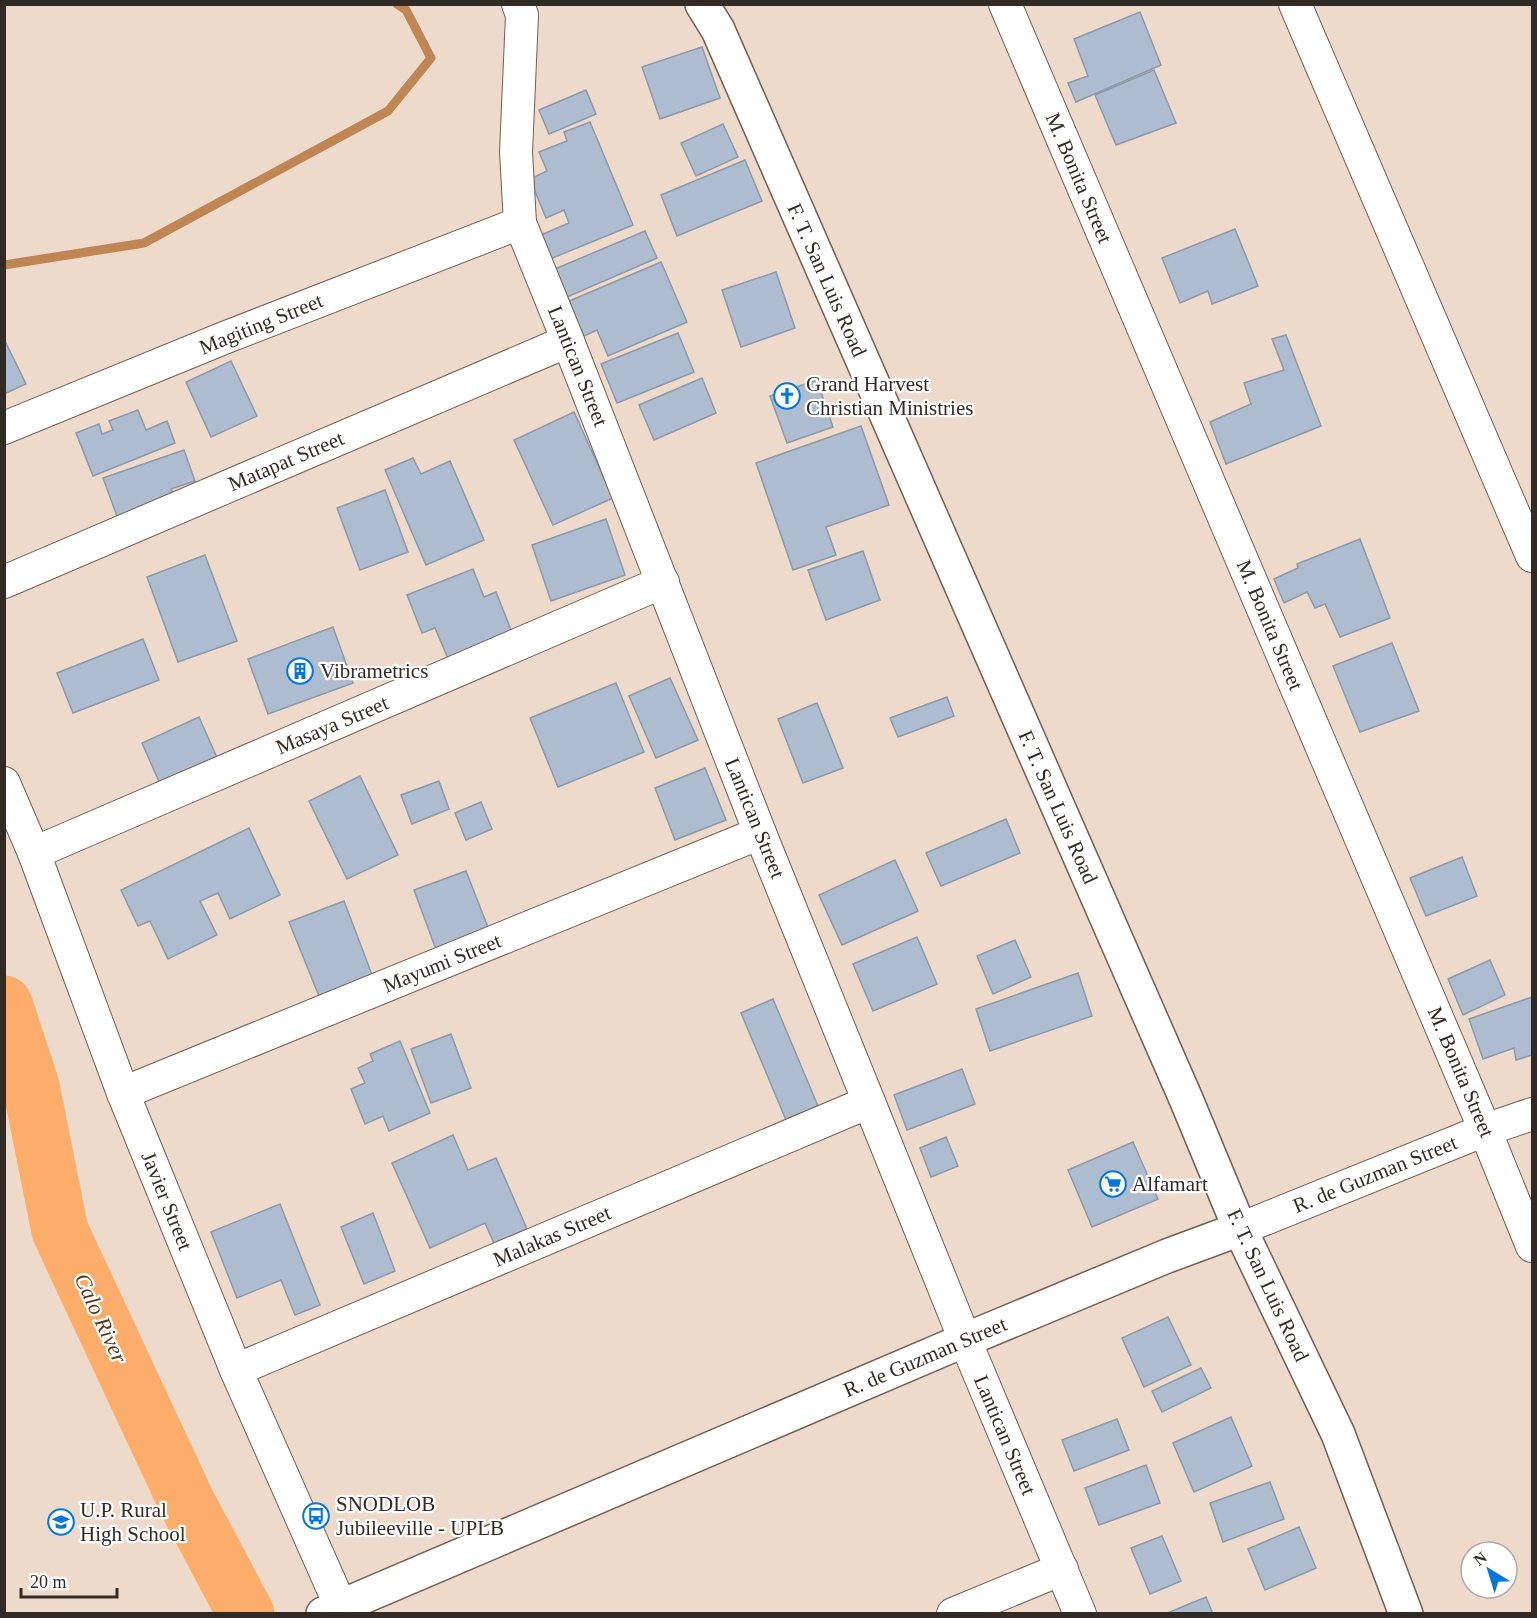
<svg xmlns="http://www.w3.org/2000/svg" width="1537" height="1618" viewBox="0 0 1537 1618" font-family="Georgia,serif">
	<style>
		.lines { fill: none; stroke-linecap: round; stroke-linejoin: round }
		.stream { stroke: #bf8654; stroke-width: 9 }
		.river { stroke: #fbad69; stroke-width: 57 }
		.building { fill: #adbcce; stroke: #8b99aa; stroke-width: 1.5 }
		.street-casing { stroke: #705f52; stroke-width: 34 }
		.secondary-casing { stroke: #705f52; stroke-width: 36 }
		.street { stroke: #fff; stroke-width: 32 }
		.secondary { stroke: #fff; stroke-width: 33 }
		.labels { text-anchor: middle; dominant-baseline: central; stroke-width: 4.5; stroke-linejoin: round; paint-order: stroke }
		.street-label { font-size: 21px; fill: #322a24; stroke: #fff }
		.poi-label { font-size: 21px; fill: #322a24; stroke: #fff; text-anchor: start }
		.water-label { font-size: 22px; font-style: italic; fill: #5a3a1e; stroke: #fff }
	</style>
	<rect width="100%" height="100%" fill="#eedacb"/>
	<g class="lines">
		<path class="stream" d="M4 265 144 243 388 111 431 58 406 10 397 4"/>
		<path class="river" d="M4 1004 31 1086 60 1231 186 1501 246 1614"/>
	</g>
	<g class="building">
		<path d="M1140 12 1161 65 1076 102 1068 83 1088 76 1074 39Z"/>
		<path d="M702 47 720 98 660 119 642 67Z"/>
		<path d="M1154 70 1176 123 1116 145 1095 95Z"/>
		<path d="M586 90 596 114 549 134 539 110Z"/>
		<path d="M590 122 633 225 550 259 541 235 569 223 564 210 546 218 530 179 547 171 539 152 567 141 564 132Z"/>
		<path d="M723 124 738 157 696 176 681 143Z"/>
		<path d="M745 160 762 201 677 236 661 195Z"/>
		<path d="M1235 229 1258 286 1212 304 1208 291 1180 303 1162 258Z"/>
		<path d="M645 231 657 258 567 297 555 269Z"/>
		<path d="M661 262 687 322 608 356 597 330 582 337 567 302Z"/>
		<path d="M776 272 795 328 741 347 722 290Z"/>
		<path d="M678 333 694 372 617 403 601 364Z"/>
		<path d="M1286 335 1321 426 1226 464 1210 422 1251 404 1244 383 1284 370 1272 339Z"/>
		<path d="M4 339 26 384 4 394Z"/>
		<path d="M231 361 257 416 211 437 186 382Z"/>
		<path d="M702 378 716 413 654 440 639 405Z"/>
		<path d="M817 380 833 427 787 443 770 396Z"/>
		<path d="M138 410 146 430 167 421 175 443 93 476 76 433 99 424 102 434 113 430 109 421Z"/>
		<path d="M574 412 613 498 553 525 514 440Z"/>
		<path d="M861 426 889 505 826 527 836 555 793 570 756 463Z"/>
		<path d="M184 450 195 481 171 489 175 499 118 519 103 478Z"/>
		<path d="M413 458 421 474 450 461 484 540 426 565 385 470Z"/>
		<path d="M385 490 408 552 360 570 337 508Z"/>
		<path d="M606 519 625 575 551 601 532 545Z"/>
		<path d="M1360 539 1390 618 1340 637 1325 604 1315 608 1307 592 1284 603 1274 579 1298 568 1297 564Z"/>
		<path d="M863 551 880 600 826 620 808 570Z"/>
		<path d="M205 555 237 641 178 662 147 577Z"/>
		<path d="M473 569 484 597 496 592 513 635 449 661 435 628 422 633 407 595Z"/>
		<path d="M333 627 353 683 268 714 248 659Z"/>
		<path d="M143 639 159 680 73 713 57 673Z"/>
		<path d="M1392 643 1419 711 1360 732 1333 666Z"/>
		<path d="M670 678 698 740 656 758 629 696Z"/>
		<path d="M616 683 644 752 558 787 530 718Z"/>
		<path d="M947 697 954 716 898 737 890 718Z"/>
		<path d="M817 703 843 768 803 783 778 719Z"/>
		<path d="M199 717 222 769 165 795 142 743Z"/>
		<path d="M705 768 726 820 675 840 655 788Z"/>
		<path d="M360 776 398 855 347 879 309 801Z"/>
		<path d="M439 781 449 809 412 824 401 795Z"/>
		<path d="M481 802 492 829 466 840 455 813Z"/>
		<path d="M1006 819 1020 853 941 886 926 853Z"/>
		<path d="M249 828 280 895 230 919 218 893 200 901 217 935 168 959 150 921 138 926 121 890Z"/>
		<path d="M1462 857 1477 896 1426 916 1410 878Z"/>
		<path d="M895 860 918 911 842 945 819 895Z"/>
		<path d="M466 871 491 935 438 955 414 890Z"/>
		<path d="M344 901 374 980 321 1001 289 922Z"/>
		<path d="M917 937 937 984 873 1011 853 964Z"/>
		<path d="M1015 940 1031 977 993 994 977 956Z"/>
		<path d="M1490 960 1505 995 1463 1015 1448 979Z"/>
		<path d="M1078 973 1092 1016 990 1051 976 1009Z"/>
		<path d="M1532 997V1055L1516 1060 1514 1048 1483 1059 1469 1019Z"/>
		<path d="M773 999 818 1106 786 1120 741 1013Z"/>
		<path d="M451 1034 471 1088 431 1103 411 1049Z"/>
		<path d="M400 1041 430 1113 389 1131 383 1116 365 1124 351 1089 365 1083 358 1068 373 1061 370 1054Z"/>
		<path d="M962 1069 975 1104 907 1130 894 1095Z"/>
		<path d="M453 1135 468 1170 496 1158 527 1229 494 1243 485 1223 430 1248 392 1163Z"/>
		<path d="M946 1137 958 1166 931 1177 920 1148Z"/>
		<path d="M1133 1142 1158 1199 1092 1227 1068 1170Z"/>
		<path d="M280 1204 320 1305 295 1315 281 1280 237 1298 211 1232Z"/>
		<path d="M373 1213 395 1271 364 1284 341 1227Z"/>
		<path d="M1168 1317 1191 1365 1144 1387 1122 1338Z"/>
		<path d="M1201 1368 1211 1388 1162 1412 1152 1391Z"/>
		<path d="M1231 1417 1252 1466 1194 1492 1173 1443Z"/>
		<path d="M1117 1419 1129 1450 1074 1471 1062 1440Z"/>
		<path d="M1146 1465 1160 1503 1099 1525 1085 1488Z"/>
		<path d="M1270 1482 1284 1519 1223 1542 1210 1503Z"/>
		<path d="M1299 1527 1316 1568 1265 1590 1248 1549Z"/>
		<path d="M1162 1536 1181 1581 1150 1594 1131 1548Z"/>
		<path d="M1206 1597 1213 1614H1165Z"/>
	</g>
	<g class="lines">
		<g class="street-casing">
			<g id="street">
				<path d="M518 4 522 15 516 152 520 223 568 341 760 833 869 1102 965 1340 1080 1614"/>
				<path d="M1005 4 1485 1130 1532 1246"/>
				<path d="M1295 4 1532 556"/>
				<path d="M4 428 224 338 520 223"/>
				<path d="M4 582 568 341"/>
				<path d="M4 783 34 853 123 1093 236 1370 344 1614"/>
				<path d="M34 853 663 582"/>
				<path d="M123 1093 760 833"/>
				<path d="M1240 1229 1485 1130 1532 1114"/>
				<path d="M236 1370 869 1102"/>
				<path d="M953 1614 1062 1569"/>
			</g>
		</g>
		<g class="secondary-casing">
			<g id="secondary">
				<path d="M702 4 718 30 1186 1099 1240 1229 1338 1434 1406 1614"/>
				<path d="M323 1614 965 1340 1167 1256 1240 1229"/>
			</g>
		</g>
		<use href="#street" class="street"/>
		<use href="#secondary" class="secondary"/>
	</g>
	<defs>
		<g id="church-ring" transform="scale(1.35)"><circle r="9.5" fill="#fff" stroke="#0076dd" stroke-width="1.5"/><path d="M-1.2-6h2.4v3.5h3.3v2.4h-3.3V6h-2.4V-.1h-3.3v-2.4h3.3Z" fill="#0076dd"/></g>
		<g id="building-ring" transform="scale(1.35)"><circle r="9.5" fill="#fff" stroke="#0076dd" stroke-width="1.5"/><path d="M-4-6H4V6H1V3H-1V6H-4ZM-2.5-4.3h1.7v1.8h-1.7ZM.8-4.3h1.7v1.8H.8ZM-2.5-1h1.7V.8h-1.7ZM.8-1h1.7V.8H.8Z" fill="#0076dd"/></g>
		<g id="supermarket-ring" transform="scale(1.35)"><circle r="9.5" fill="#fff" stroke="#0076dd" stroke-width="1.5"/><path d="M-6-5.5h2.5l.6 2H6L4.5 2H-2.5L-4.4-4H-6ZM-1.5 3.2a1.3 1.3 0 1 0 .1 0ZM3 3.2a1.3 1.3 0 1 0 .1 0Z" fill="#0076dd"/></g>
		<g id="bus-ring" transform="scale(1.35)"><circle r="9.5" fill="#fff" stroke="#0076dd" stroke-width="1.5"/><path d="M-5-6H5V4H4V6H2V4H-2V6H-4V4H-5ZM-3.5-4V0h7V-4ZM-3.5 1.2v1.5H-2V1.2ZM2 1.2v1.5H3.5V1.2Z" fill="#0076dd"/></g>
		<g id="school-ring" transform="scale(1.35)"><circle r="9.5" fill="#fff" stroke="#0076dd" stroke-width="1.5"/><path d="M0-5L7-2L0 1L-7-2ZM-4 1L0 2.5L4 1V4Q0 6-4 4Z" fill="#0076dd"/></g>
	</defs>
	<g fill-rule="evenodd">
		<use href="#church-ring" x="787" y="396"/>
		<use href="#building-ring" x="300" y="671"/>
		<use href="#supermarket-ring" x="1113" y="1184"/>
		<use href="#bus-ring" x="316" y="1516"/>
		<use href="#school-ring" x="61" y="1522"/>
	</g>
	<g class="labels">
		<g class="street-label">
			<text transform="translate(1079 178) rotate(67)">M. Bonita Street</text>
			<text transform="translate(827 280) rotate(66)">F. T. San Luis Road</text>
			<text transform="translate(261 324) rotate(-22)">Magiting Street</text>
			<text transform="translate(578 366) rotate(68)">Lantican Street</text>
			<text transform="translate(286 461) rotate(-23)">Matapat Street</text>
			<text transform="translate(1270 625) rotate(67)">M. Bonita Street</text>
			<text transform="translate(332 725) rotate(-23)">Masaya Street</text>
			<text transform="translate(1058 807) rotate(66)">F. T. San Luis Road</text>
			<text transform="translate(755 818) rotate(68)">Lantican Street</text>
			<text transform="translate(442 963) rotate(-22)">Mayumi Street</text>
			<text transform="translate(1461 1072) rotate(67)">M. Bonita Street</text>
			<text transform="translate(1375 1174) rotate(-22)">R. de Guzman Street</text>
			<text transform="translate(167 1201) rotate(68)">Javier Street</text>
			<text transform="translate(552 1236) rotate(-23)">Malakas Street</text>
			<text transform="translate(1268 1285) rotate(65)">F. T. San Luis Road</text>
			<text transform="translate(925 1357) rotate(-23)">R. de Guzman Street</text>
			<text transform="translate(1005 1435) rotate(67)">Lantican Street</text>
		</g>
		<g class="poi-label">
			<text x="806" y="384">Grand Harvest<tspan x="806" dy="24">Christian Ministries</tspan></text>
			<text x="320" y="671">Vibrametrics</text>
			<text x="1132" y="1184">Alfamart</text>
			<text x="336" y="1504">SNODLOB<tspan x="336" dy="24">Jubileeville - UPLB</tspan></text>
			<text x="80" y="1510">U.P. Rural<tspan x="80" dy="24">High School</tspan></text>
		</g>
		<g class="water-label">
			<text transform="translate(101 1318) rotate(65)">Calo River</text>
		</g>
	</g>
	<rect width="1537" height="1618" fill="none" stroke="#322a24" stroke-width="12"/>
	<g transform="translate(1489 1570) rotate(322)"><circle r="28" fill="#ffffff" stroke="#adaaa7" stroke-width="1.5"/>
	<path d="M0-4.5L10 22L0 15L-10 22Z" fill="#0076dd"/>
	<text y="-9" font-size="16" font-weight="bold" text-anchor="middle" fill="#322a24">N</text>
	</g>
	<path d="M21 1588v9h96v-9" fill="none" stroke="#322a24" stroke-width="3"/>
	<text x="30" y="1588" font-size="18" fill="#322a24" stroke="#ffffff" stroke-width="4.5" paint-order="stroke">20 m</text>
</svg>
